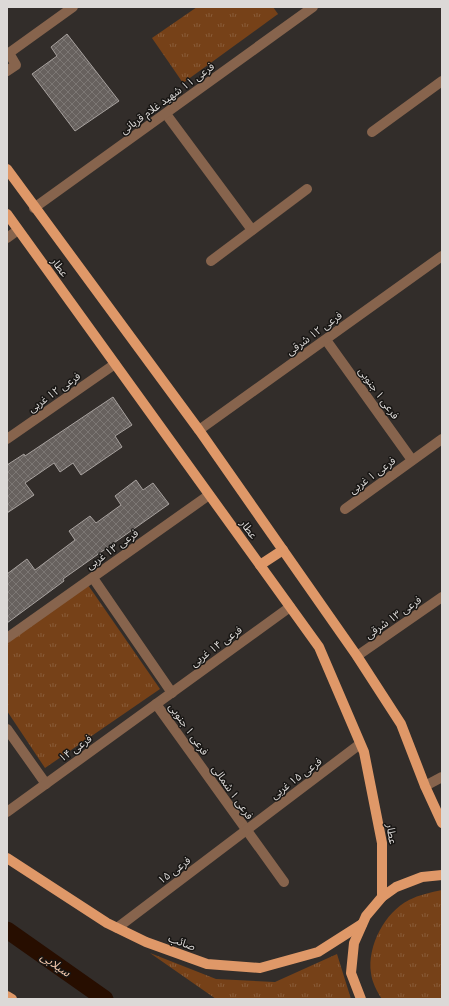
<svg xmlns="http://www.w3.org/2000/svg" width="449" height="1006" viewBox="0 0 449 1006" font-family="Merriweather,'Noto Sans Arabic',serif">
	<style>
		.grass { fill: url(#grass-tufts) }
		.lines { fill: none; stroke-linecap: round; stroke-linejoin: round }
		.canal { stroke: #270e00; stroke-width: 17 }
		.building { fill: url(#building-cross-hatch); stroke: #a8a29f }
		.minor { stroke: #87644d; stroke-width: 10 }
		.major { stroke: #df9868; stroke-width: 10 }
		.labels { text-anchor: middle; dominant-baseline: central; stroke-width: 3; stroke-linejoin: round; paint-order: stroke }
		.street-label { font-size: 11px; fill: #dcd9d7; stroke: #181614 }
		.water-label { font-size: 12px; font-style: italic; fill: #f5c9ad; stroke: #181614 }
	</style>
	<defs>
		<pattern id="grass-tufts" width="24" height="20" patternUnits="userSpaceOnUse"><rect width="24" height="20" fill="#764118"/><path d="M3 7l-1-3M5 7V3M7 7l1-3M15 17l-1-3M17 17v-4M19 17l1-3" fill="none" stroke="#895c39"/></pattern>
		<pattern id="building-cross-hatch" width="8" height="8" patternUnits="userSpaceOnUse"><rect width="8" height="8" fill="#67615e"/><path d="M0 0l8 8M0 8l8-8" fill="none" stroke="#7c7774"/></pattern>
	</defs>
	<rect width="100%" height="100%" fill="#322d2a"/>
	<g class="grass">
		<path d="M197 7H273L278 14 183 83 152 38Z"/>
		<path d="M88 585 160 689 45 768 7 711V641Z"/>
		<path d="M442 890V999H382C377 992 372 982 371 973 367 946 385 912 409 900 419 895 431 892 442 890Z"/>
		<path d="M150 953 216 979 275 982 337 954 351 999H216Z"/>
	</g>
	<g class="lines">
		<path class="canal" d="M7 930 105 999"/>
	</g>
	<g class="building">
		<path d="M67 34 119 101 75 131 32 74 57 56 51 47Z"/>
		<path d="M113 397 132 425 115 436 122 447 81 475 73 463 60 472 54 463 25 483 34 495 7 513V465L24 454 25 456Z"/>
		<path d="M136 480 143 490 153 483 169 504 63 579 64 581 7 623V574L27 559 35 570 75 540 69 531 90 516 96 523 121 505 115 496Z"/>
	</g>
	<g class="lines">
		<g class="minor">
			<path d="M7 71 16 65 9 53 73 7"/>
			<path d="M166 114 252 230"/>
			<path d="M372 132 442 81"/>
			<path d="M34 208 313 7"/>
			<path d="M7 238 18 230"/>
			<path d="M211 261 307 189"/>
			<path d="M326 340 412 460"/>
			<path d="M199 430 442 256"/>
			<path d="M7 439 115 364"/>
			<path d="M345 509 442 439"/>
			<path d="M93 578 172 693"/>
			<path d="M7 638 209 495"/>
			<path d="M357 656 442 597"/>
			<path d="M156 704 284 882"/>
			<path d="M7 729 46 784"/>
			<path d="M425 786 442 777"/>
			<path d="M7 812 290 607"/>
			<path d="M117 928 360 744"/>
		</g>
		<g class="major">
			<path d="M7 169 199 430 357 656 401 724 425 786 442 823"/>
			<path d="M7 214 319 647 364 752 382 843V897"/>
			<path d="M260 565 283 550"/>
			<path d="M7 858 107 923 146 942 207 964 260 968 318 952 362 924"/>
			<path d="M7 996 12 999"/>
			<path d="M361 999 351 973 354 943 366 916 382 897 396 887 422 877 442 875"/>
		</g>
	</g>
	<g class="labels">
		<g class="street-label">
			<text transform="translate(167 98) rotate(-36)">فرعی ۱۱ شهید غلام قربانی</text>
			<text transform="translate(60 267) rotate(54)">عطار</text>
			<text transform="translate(314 333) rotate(-36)">فرعی ۱۲ شرقی</text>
			<text transform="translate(54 392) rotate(-35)">فرعی ۱۲ غربی</text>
			<text transform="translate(379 393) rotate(54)">فرعی ۱ جنوبی</text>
			<text transform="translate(372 475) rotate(-36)">فرعی ۱ غربی</text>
			<text transform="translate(249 529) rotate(54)">عطار</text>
			<text transform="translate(112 549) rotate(-35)">فرعی ۱۳ غربی</text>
			<text transform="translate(393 617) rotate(-35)">فرعی ۱۳ شرقی</text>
			<text transform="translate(216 646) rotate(-36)">فرعی ۱۴ غربی</text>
			<text transform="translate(189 729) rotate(55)">فرعی ۱ جنوبی</text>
			<text transform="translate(75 748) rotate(-36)">فرعی ۱۴</text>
			<text transform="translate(296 778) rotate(-37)">فرعی ۱۵ غربی</text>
			<text transform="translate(233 792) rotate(55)">فرعی ۱ شمالی</text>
			<text transform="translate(392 834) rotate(82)">عطار</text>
			<text transform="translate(174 870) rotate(-37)">فرعی ۱۵</text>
			<text transform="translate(182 942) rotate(20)">صائب</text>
		</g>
		<g class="water-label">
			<text transform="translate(56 964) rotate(35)">سیلابی</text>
		</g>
	</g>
	<rect width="449" height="1006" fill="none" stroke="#dcd9d7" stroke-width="16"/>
</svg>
